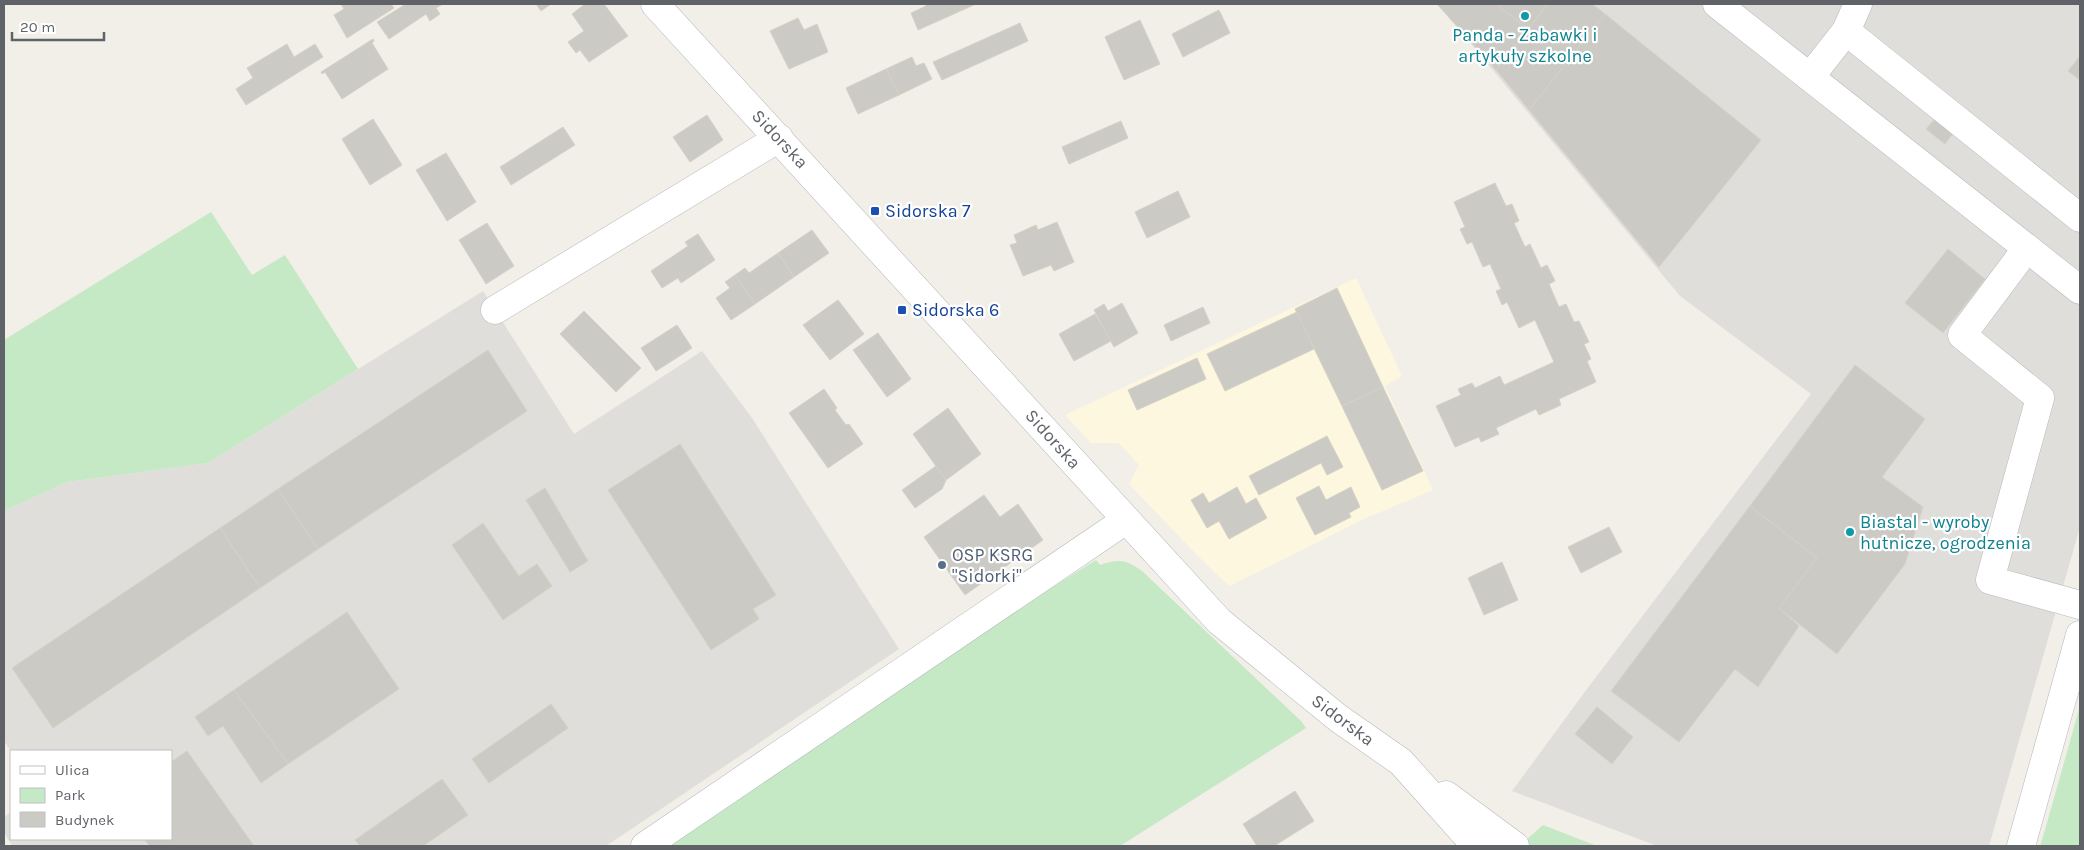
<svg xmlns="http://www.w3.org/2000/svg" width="2084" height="850" viewBox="0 0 2084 850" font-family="Karla,sans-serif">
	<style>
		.commercial { fill: #fef7e0 }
		.industrial { fill: #e0deda }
		.green { fill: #c5e8c5 }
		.building { fill: #cccac5; stroke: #d6d1c6 }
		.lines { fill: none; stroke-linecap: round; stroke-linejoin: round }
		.minor-casing { stroke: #b5b8bc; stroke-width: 29 }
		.minor { stroke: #fff; stroke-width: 28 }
		.culture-dot { fill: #0f9aa8; stroke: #fff; stroke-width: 2 }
		.transit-dot { fill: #1a4fb4; stroke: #fff; stroke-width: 2 }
		.service-dot { fill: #5c6f8a; stroke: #fff; stroke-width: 2 }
		.labels { text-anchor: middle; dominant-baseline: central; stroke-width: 4.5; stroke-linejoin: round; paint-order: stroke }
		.culture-label { font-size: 18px; fill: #0d838f; stroke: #fff }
		.street-label { font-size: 18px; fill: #5f6368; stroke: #fff }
		.transit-label { font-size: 18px; fill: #164399; stroke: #fff; text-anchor: start }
		.service-label { font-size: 18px; fill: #4e5e75; stroke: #fff; text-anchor: start }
	</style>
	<rect width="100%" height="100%" fill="#f1efe8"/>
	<path class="commercial" d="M1356 278 1402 376 1385 386 1433 490 1366 518 1229 586 1197 555 1129 484 1139 465 1119 443H1091L1065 415Z"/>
	<g class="industrial">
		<path d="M1438 4H2080V527L1989 846H1657L1512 791 1584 693 1811 394 1680 296Z"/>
		<path d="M483 291 574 434 702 351 752 418 899 649 606 846H12L4 832V817L11 812V839H171V751H11L4 741V511L67 482 208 463Z"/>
	</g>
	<g class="green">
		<path d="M211 212 252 275 285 255 358 369 208 463 67 482 4 511V340Z"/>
		<path d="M1096 560 1100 565C1119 559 1125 559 1142 571L1301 721 1306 728 1120 846H668L981 632Z"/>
		<path d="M2080 706V846H2040L2045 830Z"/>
		<path d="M1543 825 1597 846H1531L1524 842Z"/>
	</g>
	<g class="building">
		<path d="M341 4H391L394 8 347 38 334 15 344 9Z"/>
		<path d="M406 4H443L436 8 440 14 430 21 426 14 389 39 377 22Z"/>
		<path d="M536 4H551L541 11Z"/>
		<path d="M585 4H604L628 36 589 62 580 50 576 53 568 42 584 31 572 14Z"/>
		<path d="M925 4H976L918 30 911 13 926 6Z"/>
		<path d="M1437 4H1496L1528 29 1496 70Z"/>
		<path d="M1496 4H1548L1528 29Z"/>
		<path d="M1548 4H1592L1605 14 1529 110 1496 70Z"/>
		<path d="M1219 10 1230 33 1183 57 1172 34Z"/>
		<path d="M1605 14 1761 140 1659 267 1529 110Z"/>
		<path d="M798 18 804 30 817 24 828 52 789 69 770 31Z"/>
		<path d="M1140 20 1160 64 1124 80 1105 37Z"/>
		<path d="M1020 23 1028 41 942 80 933 62Z"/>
		<path d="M373 39 374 41 372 43 388 69 342 99 325 72 322 74 321 72Z"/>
		<path d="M287 44 294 57 315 44 323 57 246 105 236 89 253 78 247 68Z"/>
		<path d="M2080 56V80L2068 71Z"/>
		<path d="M912 57 916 66 924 63 932 79 899 95 886 69Z"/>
		<path d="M886 69 899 95 858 114 846 88Z"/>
		<path d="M707 115 723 140 690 162 673 137Z"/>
		<path d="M1936 118 1954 132 1945 144 1926 129Z"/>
		<path d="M373 119 402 165 370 185 342 139Z"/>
		<path d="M1121 121 1128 138 1069 164 1062 147Z"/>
		<path d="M563 127 575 145 511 185 500 167Z"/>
		<path d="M446 153 476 202 447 221 416 170Z"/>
		<path d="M1495 183 1506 206 1512 204 1519 221 1514 223 1525 247 1530 244 1541 268 1547 265 1555 281 1549 284 1559 307 1566 304 1574 322 1579 321 1589 342 1584 344 1591 359 1587 361 1596 382 1559 399 1561 405 1539 415 1536 409 1496 428 1499 434 1481 442 1479 437 1455 447 1436 406 1461 395 1458 389 1472 383 1475 388 1500 376 1504 385 1554 362 1535 320 1519 328 1507 302 1502 305 1496 291 1501 289 1490 264 1483 267 1472 242 1467 244 1460 229 1465 227 1454 202Z"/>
		<path d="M1178 191 1190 217 1147 238 1135 212Z"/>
		<path d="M1057 222 1074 262 1054 271 1051 265 1023 276 1010 245 1017 243 1014 235 1036 225 1038 230Z"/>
		<path d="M487 223 514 266 486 284 459 240Z"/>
		<path d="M812 230 829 253 794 277 778 253Z"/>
		<path d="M698 234 715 260 681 283 678 278 662 288 651 271 688 246 685 242Z"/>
		<path d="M1948 249 1985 279 1943 333 1905 303Z"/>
		<path d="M778 253 794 277 755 304 735 275 745 268 749 273Z"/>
		<path d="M735 275 755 304 731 320 716 298 730 288 725 282Z"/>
		<path d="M1337 288 1383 387 1342 406 1295 309Z"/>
		<path d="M838 300 864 334 830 360 803 325Z"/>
		<path d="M1122 303 1138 333 1114 347 1094 310 1104 304 1108 311Z"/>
		<path d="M1203 307 1210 323 1171 341 1164 325Z"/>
		<path d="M584 311 641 368 616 392 560 334Z"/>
		<path d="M1297 312 1314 349 1225 391 1207 354Z"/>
		<path d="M1095 314 1111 341 1074 361 1059 334Z"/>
		<path d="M677 325 692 348 656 371 641 348Z"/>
		<path d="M878 333 911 379 887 397 853 350Z"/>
		<path d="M488 350 527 411 318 549 278 489Z"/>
		<path d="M1197 358 1206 379 1137 410 1128 390Z"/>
		<path d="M1855 365 1925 419 1882 477 1923 507 1905 564 1837 654 1779 608 1817 558 1750 506Z"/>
		<path d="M1383 387 1423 471 1382 490 1342 406Z"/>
		<path d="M824 389 837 408 835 410 846 425 849 424 863 444 828 468 789 413Z"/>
		<path d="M948 408 981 454 946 480 913 434Z"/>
		<path d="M1327 436 1343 467 1327 475 1321 463 1259 495 1249 476Z"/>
		<path d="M680 444 776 595 753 609 759 619 711 650 608 490Z"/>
		<path d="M936 466 946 480 942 489 915 508 902 490Z"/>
		<path d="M1319 486 1326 500 1351 487 1360 507 1349 513 1351 517 1315 535 1296 498Z"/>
		<path d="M1237 487 1246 504 1256 498 1267 518 1229 539 1219 521 1207 528 1191 500 1203 493 1209 503Z"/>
		<path d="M545 488 588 561 570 572 526 500Z"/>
		<path d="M278 489 318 549 260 588 220 528Z"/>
		<path d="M984 495 1000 517 1018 504 1043 540 965 595 924 537Z"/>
		<path d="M1750 506 1817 558 1779 608 1799 626 1758 687 1735 669 1679 742 1611 691Z"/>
		<path d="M483 523 519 576 537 564 552 586 503 620 452 545Z"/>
		<path d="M1609 527 1622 552 1581 573 1568 547Z"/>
		<path d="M220 528 260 588 53 728 12 668Z"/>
		<path d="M1502 562 1518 600 1484 615 1468 578Z"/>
		<path d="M347 612 399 689 288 764 234 690Z"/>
		<path d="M234 690 288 764 261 783 223 726 208 736 195 717Z"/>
		<path d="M551 704 568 728 489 783 472 759Z"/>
		<path d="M1597 707 1633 737 1612 764 1575 734Z"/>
		<path d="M187 751 254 846H150L144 839H171V762Z"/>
		<path d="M442 779 468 815 423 846H360L355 840Z"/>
		<path d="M1295 791 1314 821 1274 846H1257L1243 824Z"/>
	</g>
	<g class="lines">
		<g class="minor-casing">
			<g id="minor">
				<path d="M655 4 1219 621 1338 718 1401 762 1476 846"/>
				<path d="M1717 4 2080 290"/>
				<path d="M1846 31 2080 218"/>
				<path d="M1810 77 1846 31 1858 4"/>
				<path d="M2027 248 1962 335 2040 398 1990 580 2080 605"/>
				<path d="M495 310 779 138"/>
				<path d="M1446 795 1515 846"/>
				<path d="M645 846 1126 520"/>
				<path d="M2021 846 2080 635"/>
			</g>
		</g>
		<use href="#minor" class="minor"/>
	</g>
	<g class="culture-dot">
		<circle cx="1525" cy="16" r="5"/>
		<circle cx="1850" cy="532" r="5"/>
	</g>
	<g class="transit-dot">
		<rect x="870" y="206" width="10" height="10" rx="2.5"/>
		<rect x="897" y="305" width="10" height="10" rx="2.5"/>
	</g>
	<circle class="service-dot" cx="942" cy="565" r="5"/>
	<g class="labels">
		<g class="culture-label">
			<text x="1525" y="35">Panda - Zabawki i<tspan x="1525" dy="21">artykuły szkolne</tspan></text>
			<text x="1860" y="522" text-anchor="start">Biastal - wyroby<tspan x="1860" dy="21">hutnicze, ogrodzenia</tspan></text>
		</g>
		<g class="street-label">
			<text transform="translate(780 139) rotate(47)">Sidorska</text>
			<text transform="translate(1053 439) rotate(48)">Sidorska</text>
			<text transform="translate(1343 720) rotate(37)">Sidorska</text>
		</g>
		<g class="transit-label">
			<text x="885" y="211">Sidorska 7</text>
			<text x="912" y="310">Sidorska 6</text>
		</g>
		<g class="service-label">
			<text x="952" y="555">OSP KSRG<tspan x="952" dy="21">"Sidorki"</tspan></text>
		</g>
	</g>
	<rect width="2084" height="850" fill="none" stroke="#5f6368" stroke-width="10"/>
	<rect x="10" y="750" width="162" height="90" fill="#ffffff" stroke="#bfc1c3"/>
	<rect x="20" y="766" width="25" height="8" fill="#ffffff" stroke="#bfc1c3"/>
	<text x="55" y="775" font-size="15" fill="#5f6368">Ulica</text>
	<rect x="20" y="788" width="25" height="15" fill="#c5e8c5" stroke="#bfc1c3"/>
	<text x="55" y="800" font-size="15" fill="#5f6368">Park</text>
	<rect x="20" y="812" width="25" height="15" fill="#cccac5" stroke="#bfc1c3"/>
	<text x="55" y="825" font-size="15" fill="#5f6368">Budynek</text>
	<path d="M12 32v8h92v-8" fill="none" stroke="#5f6368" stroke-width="2.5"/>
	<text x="20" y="32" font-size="15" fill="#5f6368" stroke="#ffffff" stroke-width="4" paint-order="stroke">20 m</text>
</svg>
